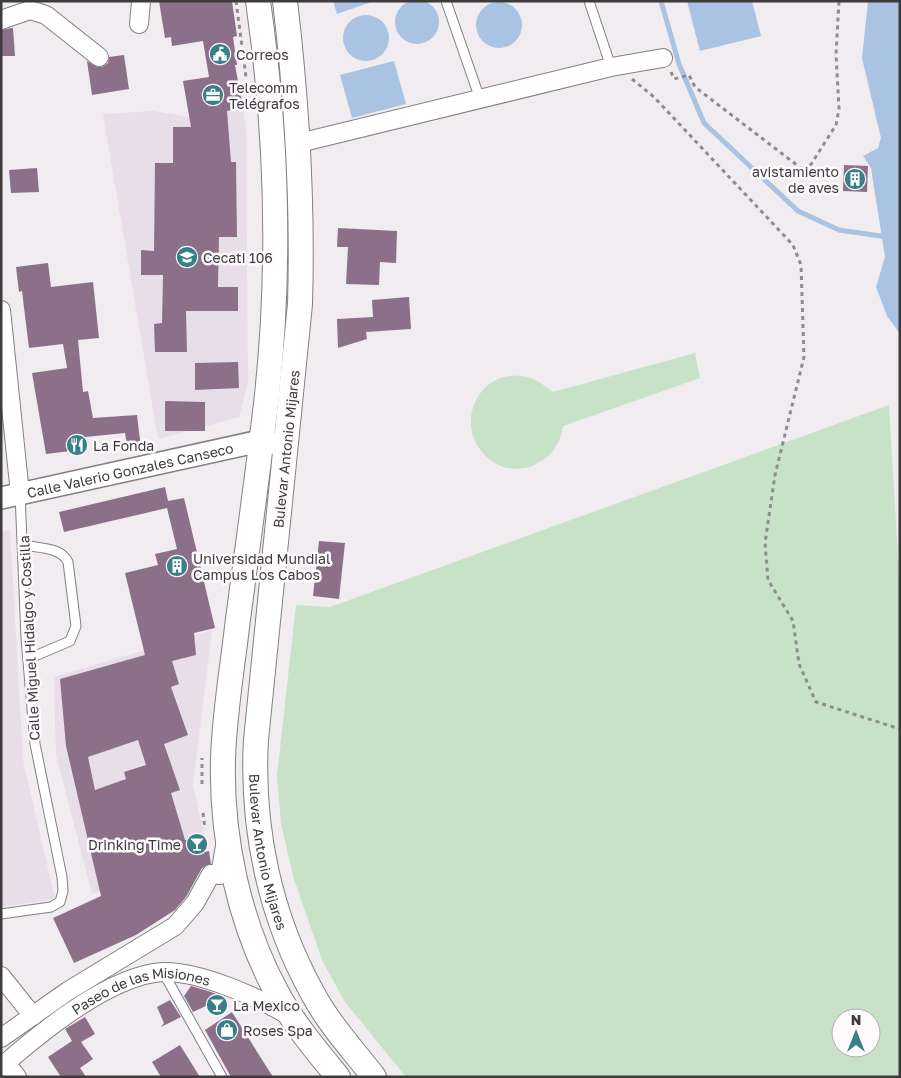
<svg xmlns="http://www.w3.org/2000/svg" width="901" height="1078" viewBox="0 0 901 1078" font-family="'Golos Text',sans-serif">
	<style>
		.built { fill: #e8dee7 }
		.green { fill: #c8e2c7; fill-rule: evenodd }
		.water { fill: #aac3e2 }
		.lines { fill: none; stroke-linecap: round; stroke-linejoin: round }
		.stream { stroke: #aac3e2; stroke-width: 5 }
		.building { fill: #8c708a; fill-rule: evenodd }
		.service-casing { stroke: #837f82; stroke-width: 11 }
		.minor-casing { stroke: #837f82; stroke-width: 20 }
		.tertiary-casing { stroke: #837f82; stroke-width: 24 }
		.secondary-casing { stroke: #837f82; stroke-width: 26 }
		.path { stroke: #8f8c8f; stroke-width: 3; stroke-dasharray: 4 4; stroke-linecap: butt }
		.service { stroke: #fff; stroke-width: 9 }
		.minor { stroke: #fff; stroke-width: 18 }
		.tertiary { stroke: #fff; stroke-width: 21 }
		.secondary { stroke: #fff; stroke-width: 24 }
		.labels { text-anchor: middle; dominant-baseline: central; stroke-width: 5; stroke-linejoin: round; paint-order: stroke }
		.poi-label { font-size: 14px; fill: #3d3b3c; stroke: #fef9fd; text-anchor: start }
		.street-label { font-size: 14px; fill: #3d3b3c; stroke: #fef9fd }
	</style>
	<rect width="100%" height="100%" fill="#f0ecf0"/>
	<g class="built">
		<path d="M243 108 246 133 248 382 239 417 158 439 103 114 153 111 189 117Z"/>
		<path d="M10 530 23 760 55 899 1 907V532Z"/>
		<path d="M212 630 193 785 207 848 92 894 56 755 54 677Z"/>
	</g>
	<g class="green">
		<path d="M695 353 700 378 563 426C560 446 550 458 532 466 521 470 505 470 495 463 449 435 474 365 527 377 537 379 545 386 553 392Z"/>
		<path d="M889 405 900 589V1077H406L345 1002 322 960 294 879 281 824 277 776 296 605 330 607ZM841 1018H871V1048H841Z"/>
	</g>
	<g class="water">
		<circle cx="417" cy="22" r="22"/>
		<path d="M333 1H374L337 14Z"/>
		<path d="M687 1H752L761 36 700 51Z"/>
		<path d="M868 1H900V334L887 316 876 287 885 257 871 168 863 156 878 148 881 138 862 58Z"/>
		<circle cx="499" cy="25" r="23"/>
		<circle cx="366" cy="38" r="23"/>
		<path d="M394 61 406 104 352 118 340 75Z"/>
	</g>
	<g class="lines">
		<path class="stream" d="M661 1 679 64 704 123 798 211 839 230 887 237"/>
	</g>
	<g class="building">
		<path d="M159 1H232L237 36 233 37 237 65H235L243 108 227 111 231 162H236L237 237H219L218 287H238V311H186L187 352H155L154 324 162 323 163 275H141V250L154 251 155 163H173V127H191L183 81 209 77 203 41 172 46 171 37 165 38Z"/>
		<path d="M12 28H13L15 56H1V30Z"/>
		<path d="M124 55 129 89 92 95 87 61 97 67H102L108 63 109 57Z"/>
		<path d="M844 165 868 166 867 192 843 191Z"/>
		<path d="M37 168 39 192 11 193 9 170Z"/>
		<path d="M338 228 397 231 396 263 380 262 379 285 346 284 348 247H337Z"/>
		<path d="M48 263 51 287 93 282 99 338 78 340 83 392 88 391 93 418 137 415 141 448 128 450 125 433 85 437 87 449 46 454 32 373 67 368 63 344 29 348 22 291 19 292 16 267Z"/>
		<path d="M409 297 411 329 366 332 367 339 338 348 337 319 373 317 372 300Z"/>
		<path d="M238 362 239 388 195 390V363Z"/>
		<path d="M165 401 205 402V431H165Z"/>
		<path d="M165 487 168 501 184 498 215 628 194 633 196 655 172 661 179 684 171 687 188 735 164 744 180 790 171 793 185 840 199 838 204 852 209 851 211 864 202 868 186 897 175 910 136 935 74 963 53 918 101 896 66 746 60 679 145 655 125 573 158 565 155 554 177 549 167 508 64 532 59 512ZM138 740 146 765 124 772 126 779 95 790 88 757Z"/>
		<path d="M319 541 345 543 339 599 313 596Z"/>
		<path d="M191 986 208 991 225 997 193 1012 184 996Z"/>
		<path d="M170 1000 181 1017 161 1027 164 1023 157 1007Z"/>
		<path d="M232 1012 273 1077H231L205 1030Z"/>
		<path d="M85 1017 95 1034 81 1042 93 1059 80 1068 86 1077H61L48 1057 72 1041 65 1029Z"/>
		<path d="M180 1045 200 1077H161L152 1062Z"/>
	</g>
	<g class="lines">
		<g class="service-casing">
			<g id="service">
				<path d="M446 1 480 99"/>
				<path d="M589 1 611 67"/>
				<path d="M23 545C38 548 61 547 68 562L76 626 70 641 28 659"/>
				<path d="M1 914 51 907 60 902 63 891 62 877 35 744 26 638 20 494"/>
				<path d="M163 972 222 1077"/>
			</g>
		</g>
		<g class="minor-casing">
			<g id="minor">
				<path d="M1 20 30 10 46 15 99 57"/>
				<path d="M139 24 141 1"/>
				<path d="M299 143 611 67 663 58"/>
				<path d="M1 310 20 494"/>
				<path d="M1 976 33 1016"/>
				<path d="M1 1038 68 991 175 926 195 903 211 874 220 875 225 846"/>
				<path d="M6 1063 17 1077"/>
				<path id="s1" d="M1 1067C40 1033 110 975 163 972 200 971 260 998 291 1017"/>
			</g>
		</g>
		<g class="tertiary-casing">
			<g id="tertiary">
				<path id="s2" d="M1 498 260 441 277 444"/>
			</g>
		</g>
		<g class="secondary-casing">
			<g id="secondary">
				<path d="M258 1C277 133 281 263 267 395 258 473 247 550 237 627 232 671 224 716 223 760 221 838 239 922 276 991 292 1022 316 1050 338 1077"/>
				<path id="s3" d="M285 1C297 102 303 203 300 304L256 740C251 828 270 917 313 994 329 1024 353 1050 374 1077"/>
			</g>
		</g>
		<g class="path">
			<path d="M236 1 246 77"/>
			<path d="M671 72 674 79 689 75 695 87 806 172 836 125 839 109 836 54 839 1"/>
			<path d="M632 79 654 97 793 245 801 265 804 357 775 475 765 543 768 580 793 621 799 664 816 702 900 729"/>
			<path d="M202 784V758"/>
			<path d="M203 813 205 829"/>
		</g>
		<use href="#service" class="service"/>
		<use href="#minor" class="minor"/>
		<use href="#tertiary" class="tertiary"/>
		<use href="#secondary" class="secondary"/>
	</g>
	<defs>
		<g id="civic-disc" transform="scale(1.125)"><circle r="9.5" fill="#387f88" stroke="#fef9fd"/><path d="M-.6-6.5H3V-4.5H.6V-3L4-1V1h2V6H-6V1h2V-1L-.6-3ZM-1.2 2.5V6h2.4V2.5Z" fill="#fff"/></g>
		<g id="office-disc" transform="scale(1.125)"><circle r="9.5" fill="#387f88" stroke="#fef9fd"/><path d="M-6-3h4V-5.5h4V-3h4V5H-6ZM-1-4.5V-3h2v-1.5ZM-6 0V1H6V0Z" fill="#fff"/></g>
		<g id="building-disc" transform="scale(1.125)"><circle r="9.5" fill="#387f88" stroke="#fef9fd"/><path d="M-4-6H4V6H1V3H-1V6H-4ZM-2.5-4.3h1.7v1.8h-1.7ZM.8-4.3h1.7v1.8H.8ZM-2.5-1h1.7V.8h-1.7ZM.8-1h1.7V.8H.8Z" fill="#fff"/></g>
		<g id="university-disc" transform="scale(1.125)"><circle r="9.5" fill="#387f88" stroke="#fef9fd"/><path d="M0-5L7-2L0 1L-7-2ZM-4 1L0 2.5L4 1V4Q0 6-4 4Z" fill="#fff"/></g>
		<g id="restaurant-disc" transform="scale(1.125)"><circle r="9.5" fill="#387f88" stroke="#fef9fd"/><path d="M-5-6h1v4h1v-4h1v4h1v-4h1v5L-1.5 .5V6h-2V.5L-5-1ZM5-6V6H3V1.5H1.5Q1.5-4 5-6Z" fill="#fff"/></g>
		<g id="bar-disc" transform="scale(1.125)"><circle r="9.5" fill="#387f88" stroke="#fef9fd"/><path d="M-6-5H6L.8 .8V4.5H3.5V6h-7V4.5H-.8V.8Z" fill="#fff"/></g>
		<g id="shop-disc" transform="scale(1.125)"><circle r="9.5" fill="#387f88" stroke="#fef9fd"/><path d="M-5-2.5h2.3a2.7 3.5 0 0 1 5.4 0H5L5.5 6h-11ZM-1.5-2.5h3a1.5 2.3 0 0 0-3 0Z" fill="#fff"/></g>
	</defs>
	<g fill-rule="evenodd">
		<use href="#civic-disc" x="220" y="54"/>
		<use href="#office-disc" x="213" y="95"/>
		<use href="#building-disc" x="855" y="179"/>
		<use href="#university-disc" x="187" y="257"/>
		<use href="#restaurant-disc" x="77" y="445"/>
		<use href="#building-disc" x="177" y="566"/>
		<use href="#bar-disc" x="197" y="844"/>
		<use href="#bar-disc" x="217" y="1005"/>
		<use href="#shop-disc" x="227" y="1030"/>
	</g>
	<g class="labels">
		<g class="poi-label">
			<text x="236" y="54">Correos</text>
			<text x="229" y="87">Telecomm<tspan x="229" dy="16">Telégrafos</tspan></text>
			<text x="839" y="171" text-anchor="end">avistamiento<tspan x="839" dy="16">de aves</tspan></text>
			<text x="203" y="257">Cecati 106</text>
			<text x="93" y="445">La Fonda</text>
			<text x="193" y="558">Universidad Mundial<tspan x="193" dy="16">Campus Los Cabos</tspan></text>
			<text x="181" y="844" text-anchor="end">Drinking Time</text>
			<text x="233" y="1005">La Mexico</text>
			<text x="243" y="1030">Roses Spa</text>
		</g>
		<g class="street-label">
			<text transform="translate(286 449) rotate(-84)">Bulevar Antonio Mijares</text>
			<text stroke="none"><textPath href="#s2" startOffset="132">Calle Valerio Gonzales Canseco</textPath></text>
			<text transform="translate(29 638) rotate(-93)">Calle Miguel Hidalgo y Costilla</text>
			<text stroke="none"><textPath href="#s3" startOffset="855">Bulevar Antonio Mijares</textPath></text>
			<text stroke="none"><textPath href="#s1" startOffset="165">Paseo de las Misiones</textPath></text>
		</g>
	</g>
	<rect width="901" height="1078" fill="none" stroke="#3d3b3c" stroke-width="5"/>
	<g transform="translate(856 1033)"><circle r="24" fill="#fef9fd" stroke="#b1adb0"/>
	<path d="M0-4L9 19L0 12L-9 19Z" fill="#387f88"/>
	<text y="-8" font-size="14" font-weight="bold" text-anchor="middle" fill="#3d3b3c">N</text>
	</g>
</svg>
